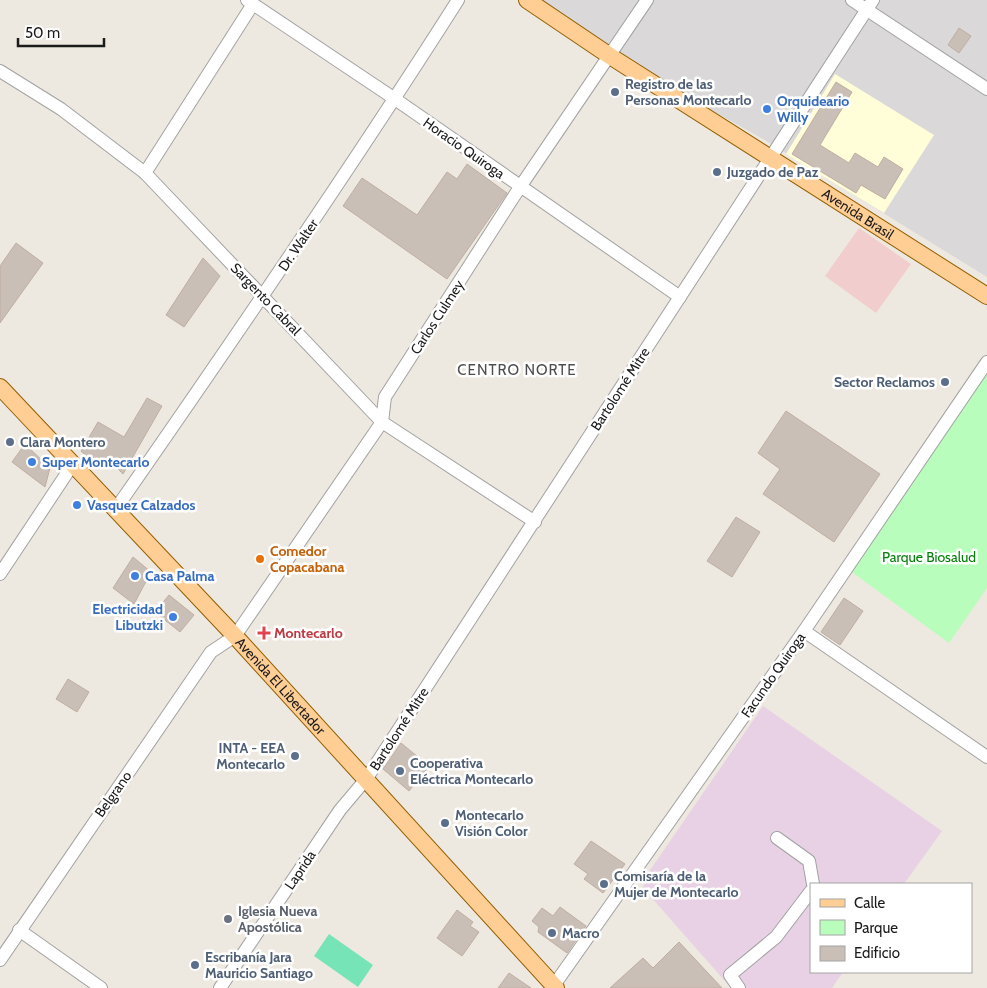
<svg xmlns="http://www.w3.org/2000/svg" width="987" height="988" viewBox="0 0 987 988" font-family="Cabin,sans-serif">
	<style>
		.residential { fill: #dad8d8 }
		.commercial { fill: #f1cecd }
		.industrial { fill: #e8d1e4 }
		.education { fill: #fffed8 }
		.park { fill: #b8fdbb }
		.pitch { fill: #77e4b7 }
		.building { fill: #cabfb6; stroke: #c0aea1 }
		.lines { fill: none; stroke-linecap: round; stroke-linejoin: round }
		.minor-casing { stroke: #a2a2a2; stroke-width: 14 }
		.major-casing { stroke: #935e00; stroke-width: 18 }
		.minor { stroke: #fff; stroke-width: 12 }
		.major { stroke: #ffce94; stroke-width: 16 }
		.service-dot { fill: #5c6f8a; stroke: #fff; stroke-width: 2 }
		.shop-dot { fill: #3f7fe0; stroke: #fff; stroke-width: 2 }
		.food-dot { fill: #e8710a; stroke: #fff; stroke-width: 2 }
		.health-dot { fill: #e0444e; stroke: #fff; stroke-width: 2 }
		.worship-dot { fill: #6b7280; stroke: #fff; stroke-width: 2 }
		.labels { text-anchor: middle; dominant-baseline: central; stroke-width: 5; stroke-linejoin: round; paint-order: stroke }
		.service-label { font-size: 14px; font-weight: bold; fill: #4e5e75; stroke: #fff; text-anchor: start }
		.shop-label { font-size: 14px; font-weight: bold; fill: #366cbe; stroke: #fff; text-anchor: start }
		.street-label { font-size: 14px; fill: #1b1b1b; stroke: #fff }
		.food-label { font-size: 14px; font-weight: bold; fill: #c56008; stroke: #fff; text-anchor: start }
		.park-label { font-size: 14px; fill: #037f0a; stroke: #fff }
		.health-label { font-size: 14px; font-weight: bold; fill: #be3a42; stroke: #fff; text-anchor: start }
		.worship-label { font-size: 14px; font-weight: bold; fill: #5b616d; stroke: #fff; text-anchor: start }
		.neighbourhood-label { font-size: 15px; letter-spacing: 1px; fill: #4e4e4e; stroke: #fff }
	</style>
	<rect width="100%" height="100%" fill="#eee9e0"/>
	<path class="residential" d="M532 0H987V277L763 139 613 55Z"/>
	<path class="commercial" d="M859 228 911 264 876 313 825 276Z"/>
	<path class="industrial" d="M763 706 942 831 904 884H811V972H843L832 988H731L643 888 646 876Z"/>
	<path class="education" d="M835 74 934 135 884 213 786 154Z"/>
	<path class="park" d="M987 373V588L949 643 849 570Z"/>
	<path class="pitch" d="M329 934 373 965 358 987 314 956Z"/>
	<g class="building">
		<path d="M959 28 971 36 959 53 948 45Z"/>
		<path d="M836 82 852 92 820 145 849 163 855 153 878 167 884 157 903 169 885 199 861 185 856 193 792 154Z"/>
		<path d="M467 164 507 193 447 279 343 206 362 178 417 215 447 172 457 179Z"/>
		<path d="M16 243 43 263 0 323V266Z"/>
		<path d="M203 258 220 276 184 327 166 315Z"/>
		<path d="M147 398 162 406 123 474 106 457 97 466 81 451 98 422 124 437Z"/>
		<path d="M786 411 880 474 834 542 763 494 780 469 758 453Z"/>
		<path d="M25 444 50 468 45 487 12 462Z"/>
		<path d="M736 517 760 532 732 577 707 561Z"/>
		<path d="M133 557 151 572 134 604 113 588Z"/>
		<path d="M169 595 194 615 180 632 155 612Z"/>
		<path d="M844 598 863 611 840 645 821 632Z"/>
		<path d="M68 679 89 692 77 712 56 699Z"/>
		<path d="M401 743 429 766 409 791 383 769Z"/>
		<path d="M591 841 625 864 603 893 584 879 588 874 574 864Z"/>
		<path d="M560 907 586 926 567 953 538 932 539 927 532 921 542 908 553 916Z"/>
		<path d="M457 910 473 922 470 926 479 932 462 956 437 938Z"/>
		<path d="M679 942 722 988H610L643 958 653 968Z"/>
		<path d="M509 973 531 988H498Z"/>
	</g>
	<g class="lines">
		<g class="minor-casing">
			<g id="minor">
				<path d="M247 0 395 99 680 297"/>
				<path d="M852 0 987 89"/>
				<path d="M0 71 61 109 145 173 382 422 535 522"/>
				<path d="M145 173 253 4"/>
				<path d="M115 510C232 342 348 173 458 0"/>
				<path d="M0 574 73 464"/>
				<path d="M804 631 987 757"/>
				<path d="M777 838 809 861 813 884"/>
				<path d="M19 930 101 988"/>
				<path d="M0 960 211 652 235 636 382 422 385 397 520 187 647 0"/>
				<path d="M220 988 340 810 367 778 873 0"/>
				<path d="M552 988 804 631 987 362"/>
				<path d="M739 988 730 975 776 937 811 891"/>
			</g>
		</g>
		<g class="major-casing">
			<g id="major">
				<path id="s1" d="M527 0 610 56 987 296"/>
				<path id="s2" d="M0 387 235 636 556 988"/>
			</g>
		</g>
		<use href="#minor" class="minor"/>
		<use href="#major" class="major"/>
	</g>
	<g class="service-dot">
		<circle cx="615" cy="92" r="5"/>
		<circle cx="717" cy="172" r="5"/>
		<circle cx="945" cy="382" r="5"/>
		<circle cx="10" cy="442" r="5"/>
		<circle cx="295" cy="756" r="5"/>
		<circle cx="400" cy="771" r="5"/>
		<circle cx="445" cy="823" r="5"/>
		<circle cx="604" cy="884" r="5"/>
		<circle cx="552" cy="933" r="5"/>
		<circle cx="195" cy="965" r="5"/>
	</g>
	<g class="shop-dot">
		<circle cx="767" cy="109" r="5"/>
		<circle cx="32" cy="462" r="5"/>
		<circle cx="77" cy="505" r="5"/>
		<circle cx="135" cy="576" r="5"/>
		<circle cx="173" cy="617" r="5"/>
	</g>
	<circle class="food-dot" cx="260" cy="559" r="5"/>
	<path class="health-dot" d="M261.5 625.5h5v5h5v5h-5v5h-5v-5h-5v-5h5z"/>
	<circle class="worship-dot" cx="228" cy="919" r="5"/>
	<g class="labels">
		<g class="service-label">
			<text x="625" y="84">Registro de las<tspan x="625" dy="16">Personas Montecarlo</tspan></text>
			<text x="727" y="172">Juzgado de Paz</text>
			<text x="935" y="382" text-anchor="end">Sector Reclamos</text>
			<text x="20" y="442">Clara Montero</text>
			<text x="285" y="748" text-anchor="end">INTA - EEA<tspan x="285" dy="16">Montecarlo</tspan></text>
			<text x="410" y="763">Cooperativa<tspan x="410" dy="16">Eléctrica Montecarlo</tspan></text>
			<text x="455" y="815">Montecarlo<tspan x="455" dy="16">Visión Color</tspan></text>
			<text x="614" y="876">Comisaría de la<tspan x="614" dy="16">Mujer de Montecarlo</tspan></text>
			<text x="562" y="933">Macro</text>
			<text x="205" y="957">Escribanía Jara<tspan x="205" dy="16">Mauricio Santiago</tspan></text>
		</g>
		<g class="shop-label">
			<text x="777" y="101">Orquideario<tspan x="777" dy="16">Willy</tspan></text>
			<text x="42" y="462">Super Montecarlo</text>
			<text x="87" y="505">Vasquez Calzados</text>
			<text x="145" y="576">Casa Palma</text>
			<text x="163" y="609" text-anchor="end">Electricidad<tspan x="163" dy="16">Libutzki</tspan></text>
		</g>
		<g class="street-label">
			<text transform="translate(464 148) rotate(35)">Horacio Quiroga</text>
			<text stroke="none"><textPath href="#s1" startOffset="394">Avenida Brasil</textPath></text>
			<text transform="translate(298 245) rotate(-56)">Dr. Walter</text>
			<text transform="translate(266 299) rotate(46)">Sargento Cabral</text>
			<text transform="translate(437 317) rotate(-57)">Carlos Culmey</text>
			<text transform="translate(620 389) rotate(-57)">Bartolomé Mitre</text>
			<text transform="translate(773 675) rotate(-55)">Facundo Quiroga</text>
			<text stroke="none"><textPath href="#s2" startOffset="410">Avenida El Libertador</textPath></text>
			<text transform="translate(399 729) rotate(-57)">Bartolomé Mitre</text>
			<text transform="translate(113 794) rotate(-55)">Belgrano</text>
			<text transform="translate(300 870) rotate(-56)">Laprida</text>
		</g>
		<g class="food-label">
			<text x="270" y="551">Comedor<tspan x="270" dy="16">Copacabana</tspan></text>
		</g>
		<g class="park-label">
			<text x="929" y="557">Parque Biosalud</text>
		</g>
		<g class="health-label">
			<text x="274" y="633">Montecarlo</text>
		</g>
		<g class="worship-label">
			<text x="238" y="911">Iglesia Nueva<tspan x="238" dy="16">Apostólica</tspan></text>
		</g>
		<g class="neighbourhood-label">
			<text x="517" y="370">CENTRO NORTE</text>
		</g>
	</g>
	<rect x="810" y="883" width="162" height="90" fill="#ffffff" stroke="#a4a4a4"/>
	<rect x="820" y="899" width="25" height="8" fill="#ffce94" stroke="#a4a4a4"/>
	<text x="854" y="908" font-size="15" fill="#1b1b1b">Calle</text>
	<rect x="820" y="920" width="25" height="15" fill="#b8fdbb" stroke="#a4a4a4"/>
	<text x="854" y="933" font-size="15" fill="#1b1b1b">Parque</text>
	<rect x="820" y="946" width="25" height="15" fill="#cabfb6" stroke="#a4a4a4"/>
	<text x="854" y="958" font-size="15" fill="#1b1b1b">Edificio</text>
	<path d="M18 38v8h86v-8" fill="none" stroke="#1b1b1b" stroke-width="2.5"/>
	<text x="25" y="38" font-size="15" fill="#1b1b1b" stroke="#ffffff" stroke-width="4" paint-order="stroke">50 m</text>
</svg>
